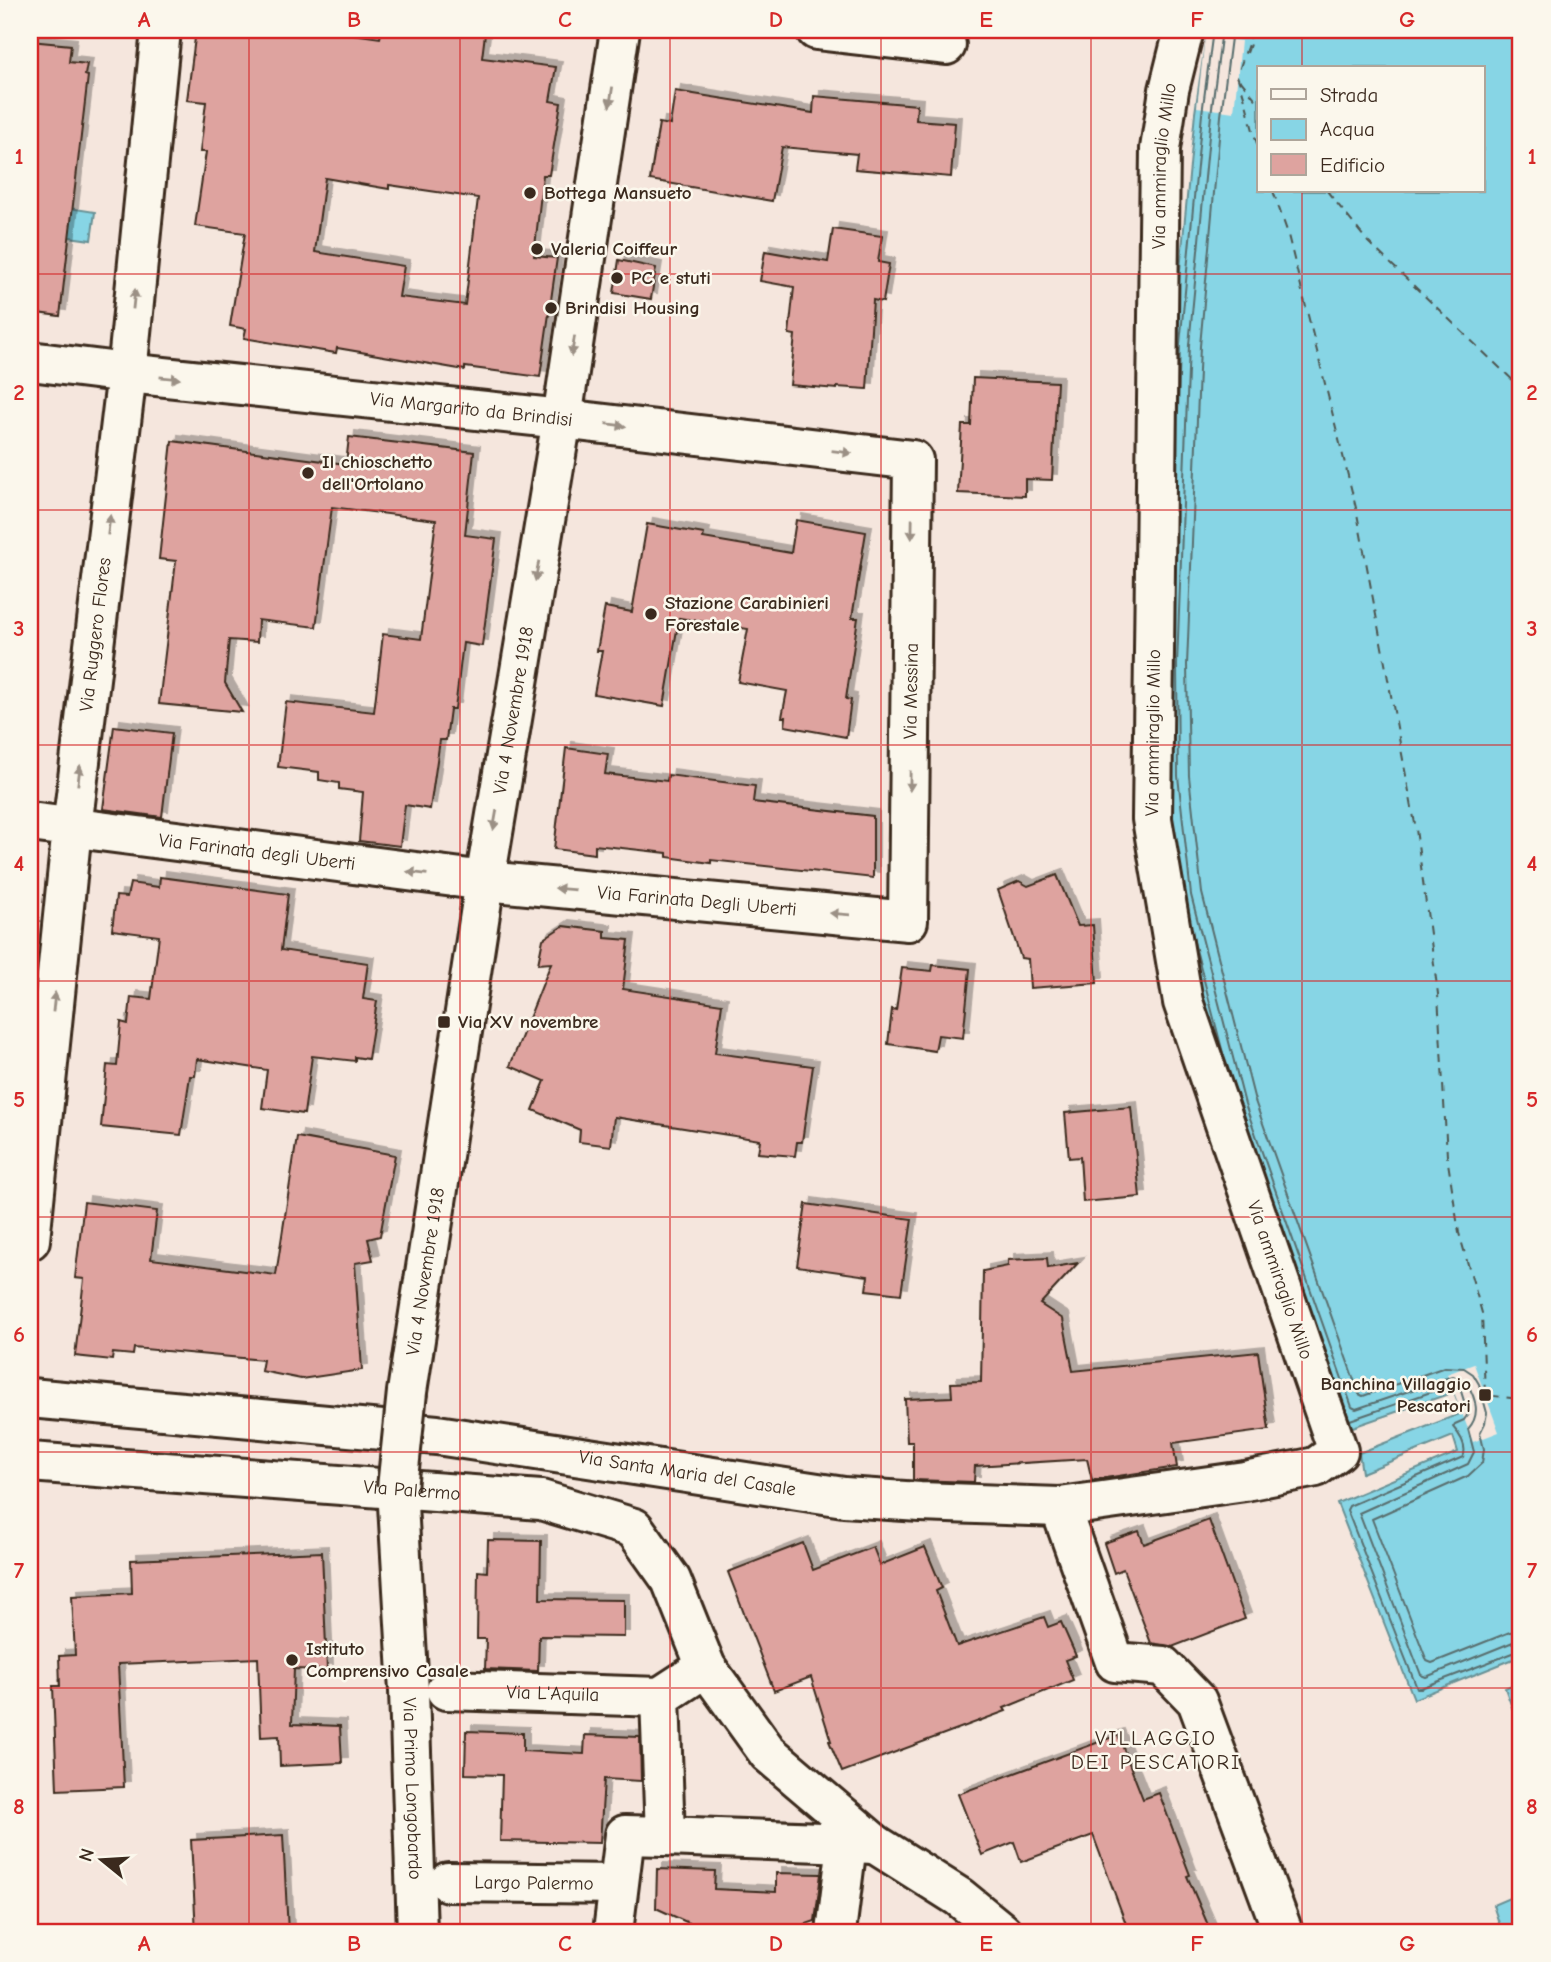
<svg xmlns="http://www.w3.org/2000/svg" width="1551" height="1962" viewBox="0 0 1551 1962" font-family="'Comic Neue',sans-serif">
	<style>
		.water { fill: #87d5e5; stroke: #699195; stroke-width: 2; fill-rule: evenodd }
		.pier { fill: #f5e6dd }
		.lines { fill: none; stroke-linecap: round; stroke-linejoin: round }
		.shore { stroke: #596e6e; stroke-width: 2 }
		.ferry { stroke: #4e5550; stroke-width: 2; stroke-dasharray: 9 7; stroke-linecap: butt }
		.building { fill: #dea39f; stroke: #3b2a1e; stroke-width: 2; fill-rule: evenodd; filter: url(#shadow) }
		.street-casing { stroke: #3b2a1e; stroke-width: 44 }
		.street { stroke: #fbf7ec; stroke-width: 38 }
		.street-bridge-casing { stroke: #3b2a1e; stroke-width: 44; stroke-linecap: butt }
		.street-bridge { stroke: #fbf7ec; stroke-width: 38 }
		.oneway { fill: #9b9085 }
		.grid { fill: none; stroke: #d62828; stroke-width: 2; stroke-opacity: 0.55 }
		.poi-dot { fill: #3b2a1e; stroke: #fbf7ec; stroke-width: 2.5 }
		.labels { text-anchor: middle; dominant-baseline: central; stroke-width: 5; stroke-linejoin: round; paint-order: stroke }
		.street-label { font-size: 19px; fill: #3b2a1e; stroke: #fbf7ec }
		.poi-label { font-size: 19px; font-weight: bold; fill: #3b2a1e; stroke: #fbf7ec; text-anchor: start }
		.neighbourhood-label { font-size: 21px; letter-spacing: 2px; fill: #3b2a1e; stroke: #fbf7ec }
		.neatline { fill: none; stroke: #d62828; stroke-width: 2.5 }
		.grid-label { font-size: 23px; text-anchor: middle; font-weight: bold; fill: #d62828 }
	</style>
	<defs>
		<filter id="shadow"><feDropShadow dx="6" dy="-6" stdDeviation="0" flood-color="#0004"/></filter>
	</defs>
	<rect width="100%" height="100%" fill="#f5e6dd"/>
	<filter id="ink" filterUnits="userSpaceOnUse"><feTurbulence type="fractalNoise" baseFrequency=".0143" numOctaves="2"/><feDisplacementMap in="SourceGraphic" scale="14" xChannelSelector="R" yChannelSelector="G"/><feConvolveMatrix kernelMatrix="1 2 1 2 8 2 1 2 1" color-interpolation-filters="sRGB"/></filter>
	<g filter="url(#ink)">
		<g class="water">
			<path d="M1207 30H1521V1656L1414 1699 1337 1503 1458 1452 1453 1436 1362 1473 1359 1453 1462 1413 1454 1392 1344 1430 1230 1109 1176 897 1162 777 1173 344 1195 113ZM1259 68H1483V191H1259Z"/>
			<path d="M44 204 95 212 91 240 41 233Z"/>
			<path d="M1521 1681V1732L1505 1688Z"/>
			<path d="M1521 1893V1932H1502L1493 1905Z"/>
		</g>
		<g class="pier">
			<path d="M1205 37 1241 41 1234 112 1197 107Z"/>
			<path d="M1474 1364 1499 1432 1473 1442 1447 1374Z"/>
		</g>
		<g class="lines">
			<g class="shore">
				<path d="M1222 30 1211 115 1189 345 1177 665 1178 776 1191 895 1245 1104 1352 1407 1356 1409 1453 1376 1467 1383C1476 1399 1481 1415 1468 1429L1474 1452 1468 1464 1359 1513 1421 1675 1426 1677 1513 1642 1521 1641"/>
				<path d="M1232 30 1221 116 1200 346 1187 665 1189 776 1202 893 1255 1101 1359 1394 1363 1396 1445 1367 1464 1368 1473 1374 1479 1384 1487 1413 1485 1423 1480 1433 1484 1449 1482 1463 1468 1476 1372 1519 1427 1661 1432 1663 1510 1632 1521 1630"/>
				<path d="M1178 411 1180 344 1202 114 1213 30"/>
				<path d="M1193 938 1224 1057"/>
				<path d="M1350 1420 1451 1385 1460 1388 1468 1414 1464 1420 1455 1424 1453 1427C1460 1435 1468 1446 1463 1457L1349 1506 1347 1510 1417 1688H1421L1521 1650"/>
			</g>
			<g class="ferry">
				<path d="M1253 30 1237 76C1247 100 1250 125 1259 149"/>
				<path d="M1247 53 1255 30"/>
				<path d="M1240 80 1259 103"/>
				<path d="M1273 191 1287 231 1356 508 1416 829 1438 994 1447 1156 1459 1233 1482 1313 1485 1395 1521 1399"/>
				<path d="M1327 191 1368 242 1521 388"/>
			</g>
		</g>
		<g class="building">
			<path d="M196 30H325L380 38 382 30H452L485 34 482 58 556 67 550 101 561 103 549 175H543L534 256 557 258 540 377 465 367V370L337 348 336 353 273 343 244 338 246 329 230 326 245 233 195 226 206 152H200L206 102 187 100ZM325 178 389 189V185L478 198 465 305 399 297 404 266 315 252Z"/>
			<path d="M30 41 71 45 69 62 87 64 85 75 88 76 60 316 30 312Z"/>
			<path d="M675 91 813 113 814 96 917 105 916 120 955 123 951 177 855 169 857 154 782 147 772 201 650 180 659 123 670 125Z"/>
			<path d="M833 229 882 236 878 262 889 264 883 302 873 300 867 389 837 387V389L790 385 795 335 789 334 794 287 760 281 765 251 828 262Z"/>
			<path d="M619 260 656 268 651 299 614 293Z"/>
			<path d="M973 378 1057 382 1052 480 1025 479V496L958 493 962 425H971Z"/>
			<path d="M349 437 474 452 465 535 496 539 482 646 463 643 455 709H450L446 740H440L430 809 405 805 400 846 359 841 363 792 339 789V783L319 780V772L278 767 286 702 374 712 383 634 421 639 436 520 332 507 316 627 258 620 257 642 229 640 225 683 242 712 159 704 176 561 159 559 172 441 346 464Z"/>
			<path d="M796 520 866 532 852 618H858L846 699 851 700 846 737 785 726 786 717H782L787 691 738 682 748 629 679 618 664 706 594 694 602 651H597L605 607 632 612 647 524 704 534 703 538 791 553Z"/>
			<path d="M114 726 172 733 162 817 103 809Z"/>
			<path d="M566 748 608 754 605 774 667 781 668 775 755 786 753 802 873 816V878L711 860V863L667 857V853L595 845V854L554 849Z"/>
			<path d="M1057 875 1078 926 1093 925 1097 983 1030 988 1028 959 1021 958 998 890 1019 881 1028 886Z"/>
			<path d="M160 877 288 894 281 950 368 963 363 999 377 1001 368 1059 355 1057V1061L312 1056 304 1114 262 1108 267 1070 197 1059 195 1076H190L181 1135 101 1127 107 1065 117 1066 121 1022 128 1024 131 997 151 999 159 936 112 930 116 896 127 897 130 883 159 887Z"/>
			<path d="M563 926 605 931V938L629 940 623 989 722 1004 715 1053 813 1066 802 1142H797L795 1156 758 1153 760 1140 614 1117 611 1146 579 1142 580 1130 533 1110 545 1081 510 1066 551 963 538 964 543 939Z"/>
			<path d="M933 965 970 969 963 1038 938 1035 935 1051 888 1044 892 1009 896 1010 902 968 932 971Z"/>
			<path d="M1131 1107 1140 1197 1083 1202 1080 1157 1069 1158 1065 1113Z"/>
			<path d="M297 1137 395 1155 380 1236 368 1239 373 1260 355 1263 362 1370 301 1379 261 1371 263 1360 134 1348 133 1355 113 1353 112 1360 75 1356 84 1279 75 1278 84 1202 157 1211 151 1259 276 1275Z"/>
			<path d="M806 1204 912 1219 901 1294 866 1290 868 1276 797 1266Z"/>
			<path d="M1047 1258 1048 1268 1078 1263 1040 1304 1063 1319 1073 1371 1258 1352 1269 1430 1173 1443 1177 1467 1092 1480 1087 1459 975 1466 974 1482 913 1480V1442H907L905 1399 952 1397 951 1383 981 1382 983 1271 1008 1266V1260Z"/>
			<path d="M1209 1520 1245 1619 1172 1647 1151 1643 1123 1569 1114 1573 1104 1543 1139 1531 1144 1544Z"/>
			<path d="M488 1540 541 1541 540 1599 624 1600V1637L539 1636 538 1671 485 1669 486 1639H477L478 1571 487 1572Z"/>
			<path d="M803 1543 813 1570 873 1547 880 1565 925 1547 942 1588 936 1591 957 1646 1044 1617 1048 1627 1061 1622 1076 1656 1065 1660 1073 1680 1004 1708 1006 1711 842 1772 829 1741H831L811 1677 774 1691 728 1572Z"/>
			<path d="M322 1552 327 1670 294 1669 292 1724 340 1726 342 1763 280 1766 279 1736 261 1737 258 1658 118 1664 124 1787 57 1790 53 1686H60L59 1656 75 1655 72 1596 132 1593 131 1560Z"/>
			<path d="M466 1731 523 1733V1751L584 1754 585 1735 640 1737 641 1781 604 1779 600 1843 500 1841 502 1775 465 1774Z"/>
			<path d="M1118 1735 1143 1799 1159 1793 1190 1875 1187 1876 1211 1932H1129L1093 1835 1021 1862 1014 1842 982 1855 958 1794Z"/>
			<path d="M283 1835 288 1932H196L191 1840Z"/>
			<path d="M657 1869 715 1871 714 1889 776 1892V1873L821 1874 815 1921 784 1932H693V1925L656 1908Z"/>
		</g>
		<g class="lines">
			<g class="street-casing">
				<g id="street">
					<path d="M816 30 946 45"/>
					<path id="s1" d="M30 361 127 373 562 419 913 460 908 921 485 881 30 822"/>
					<path id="s2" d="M30 1240 72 828 127 373 161 30"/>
					<path id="s3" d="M407 1392 485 881 562 419 620 30"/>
					<path id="s4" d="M30 1398 437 1435 844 1497 920 1502 1060 1507 1245 1481 1316 1467 1338 1451 1183 1002 1152 819 1160 149 1169 90 1184 30"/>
					<path id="s5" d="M30 1462 541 1500 634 1528 671 1580 706 1667 768 1753 875 1844 959 1897 1002 1932"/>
					<path id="s6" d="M397 1488 409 1691 417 1932"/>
					<path d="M1060 1507 1115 1662 1163 1666 1197 1701 1283 1932"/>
					<path d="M706 1667 660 1697 665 1836 875 1844"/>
					<path id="s7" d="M446 1690 660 1697"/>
					<path id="s8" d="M448 1882 618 1884"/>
					<path d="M613 1932 625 1835 665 1836"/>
					<path d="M836 1932 847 1844"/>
				</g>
			</g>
			<use href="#street" class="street"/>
			<g class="street-bridge-casing">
				<path id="street-bridge" d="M397 1488 407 1392"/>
			</g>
			<use href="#street-bridge" class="street-bridge"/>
		</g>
		<defs><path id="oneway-solid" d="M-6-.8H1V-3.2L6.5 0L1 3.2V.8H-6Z" transform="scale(1.75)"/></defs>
		<g class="oneway">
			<use href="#oneway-solid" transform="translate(611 97) rotate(99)"/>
			<use href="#oneway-solid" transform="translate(134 299) rotate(-84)"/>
			<use href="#oneway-solid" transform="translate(573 346) rotate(99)"/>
			<use href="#oneway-solid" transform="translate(170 378) rotate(6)"/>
			<use href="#oneway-solid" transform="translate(616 425) rotate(7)"/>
			<use href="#oneway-solid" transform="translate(842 452) rotate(7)"/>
			<use href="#oneway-solid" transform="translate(109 525) rotate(-83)"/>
			<use href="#oneway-solid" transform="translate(912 529) rotate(91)"/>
			<use href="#oneway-solid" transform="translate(537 571) rotate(100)"/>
			<use href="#oneway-solid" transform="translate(79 775) rotate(-83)"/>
			<use href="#oneway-solid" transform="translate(910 781) rotate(91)"/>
			<use href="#oneway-solid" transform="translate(495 820) rotate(100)"/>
			<use href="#oneway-solid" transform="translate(417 873) rotate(-173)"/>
			<use href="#oneway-solid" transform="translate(565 889) rotate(-175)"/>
			<use href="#oneway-solid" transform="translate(840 914) rotate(-175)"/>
			<use href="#oneway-solid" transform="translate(54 1002) rotate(-84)"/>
		</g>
	</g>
	<path class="grid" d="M249 30V1932M460 30V1932M670 30V1932M881 30V1932M1091 30V1932M1302 30V68M1302 191V1932M30 274H1521M30 510H1521M30 745H1521M30 981H1521M30 1217H1521M30 1452H1521M30 1688H1521"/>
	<g class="poi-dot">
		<circle cx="530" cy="193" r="7"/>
		<circle cx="537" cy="249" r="7"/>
		<circle cx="617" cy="278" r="7"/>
		<circle cx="551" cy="308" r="7"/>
		<circle cx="308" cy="473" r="7"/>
		<circle cx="651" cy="614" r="7"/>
		<rect x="437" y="1015" width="14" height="14" rx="3.5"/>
		<rect x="1478" y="1388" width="14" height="14" rx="3.5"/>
		<circle cx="292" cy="1660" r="7"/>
	</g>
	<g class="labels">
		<g class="street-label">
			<text stroke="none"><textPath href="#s4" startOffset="2637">Via ammiraglio Millo</textPath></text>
			<text stroke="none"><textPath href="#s1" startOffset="444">Via Margarito da Brindisi</textPath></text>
			<text stroke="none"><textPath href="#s2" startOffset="609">Via Ruggero Flores</textPath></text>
			<text transform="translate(911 691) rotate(-89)">Via Messina</text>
			<text stroke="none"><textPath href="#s3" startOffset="690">Via 4 Novembre 1918</textPath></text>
			<text stroke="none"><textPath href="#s4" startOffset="2070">Via ammiraglio Millo</textPath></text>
			<text transform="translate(257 852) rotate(7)">Via Farinata degli Uberti</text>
			<text transform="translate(697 901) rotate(5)">Via Farinata Degli Uberti</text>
			<text stroke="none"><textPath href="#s3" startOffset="122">Via 4 Novembre 1918</textPath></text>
			<text transform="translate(1280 1280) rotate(71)">Via ammiraglio Millo</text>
			<text stroke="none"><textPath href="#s4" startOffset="662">Via Santa Maria del Casale</textPath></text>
			<text stroke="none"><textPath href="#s5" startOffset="383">Via Palermo</textPath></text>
			<text stroke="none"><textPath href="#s7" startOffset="107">Via L'Aquila</textPath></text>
			<text stroke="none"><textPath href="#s6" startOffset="301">Via Primo Longobardo</textPath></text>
			<text stroke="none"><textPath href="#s8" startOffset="86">Largo Palermo</textPath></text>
		</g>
		<g class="poi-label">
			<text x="544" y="193">Bottega Mansueto</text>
			<text x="551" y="249">Valeria Coiffeur</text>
			<text x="631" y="278">PC e stuti</text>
			<text x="565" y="308">Brindisi Housing</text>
			<text x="322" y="462">Il chioschetto<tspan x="322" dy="22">dell'Ortolano</tspan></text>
			<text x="665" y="603">Stazione Carabinieri<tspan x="665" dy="22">Forestale</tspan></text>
			<text x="458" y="1022">Via XV novembre</text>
			<text x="1471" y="1384" text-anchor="end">Banchina Villaggio<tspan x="1471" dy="22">Pescatori</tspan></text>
			<text x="306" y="1649">Istituto<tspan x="306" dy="22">Comprensivo Casale</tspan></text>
		</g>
		<g class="neighbourhood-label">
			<text x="1156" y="1738">VILLAGGIO<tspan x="1156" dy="24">DEI PESCATORI</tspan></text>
		</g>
	</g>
	<rect width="1551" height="1962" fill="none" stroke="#fbf7ec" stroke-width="77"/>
	<rect x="1257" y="66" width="228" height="126" fill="#fbf7ec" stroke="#aea59a" stroke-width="2"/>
	<rect x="1271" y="89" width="35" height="10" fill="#fbf7ec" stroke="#aea59a" stroke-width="2"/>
	<text x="1320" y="102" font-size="21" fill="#3b2a1e">Strada</text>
	<rect x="1271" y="119" width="35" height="21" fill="#87d5e5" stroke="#aea59a" stroke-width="2"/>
	<text x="1320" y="136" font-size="21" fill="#3b2a1e">Acqua</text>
	<rect x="1271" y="154" width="35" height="21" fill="#dea39f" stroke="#aea59a" stroke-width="2"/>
	<text x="1320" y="172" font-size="21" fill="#3b2a1e">Edificio</text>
	<g transform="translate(102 1860) rotate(288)" stroke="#fbf7ec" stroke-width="5" paint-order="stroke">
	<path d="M0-5L12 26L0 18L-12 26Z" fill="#3b2a1e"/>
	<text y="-10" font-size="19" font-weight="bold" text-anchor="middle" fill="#3b2a1e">N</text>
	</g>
	<rect x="38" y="38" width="1474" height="1886" class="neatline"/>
	<g class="grid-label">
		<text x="144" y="27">A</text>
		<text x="354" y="27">B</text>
		<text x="565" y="27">C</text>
		<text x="776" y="27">D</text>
		<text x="986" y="27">E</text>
		<text x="1197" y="27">F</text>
		<text x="1407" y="27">G</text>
		<text x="19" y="164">1</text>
		<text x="1532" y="164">1</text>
		<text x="19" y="400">2</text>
		<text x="1532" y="400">2</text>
		<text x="19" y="636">3</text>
		<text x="1532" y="636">3</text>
		<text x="19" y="871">4</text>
		<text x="1532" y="871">4</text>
		<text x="19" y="1107">5</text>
		<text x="1532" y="1107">5</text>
		<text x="19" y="1342">6</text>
		<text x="1532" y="1342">6</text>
		<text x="19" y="1578">7</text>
		<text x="1532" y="1578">7</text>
		<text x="19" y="1814">8</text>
		<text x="1532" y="1814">8</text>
		<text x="144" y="1951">A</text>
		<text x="354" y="1951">B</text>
		<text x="565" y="1951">C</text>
		<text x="776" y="1951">D</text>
		<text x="986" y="1951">E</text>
		<text x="1197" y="1951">F</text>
		<text x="1407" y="1951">G</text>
	</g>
</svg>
